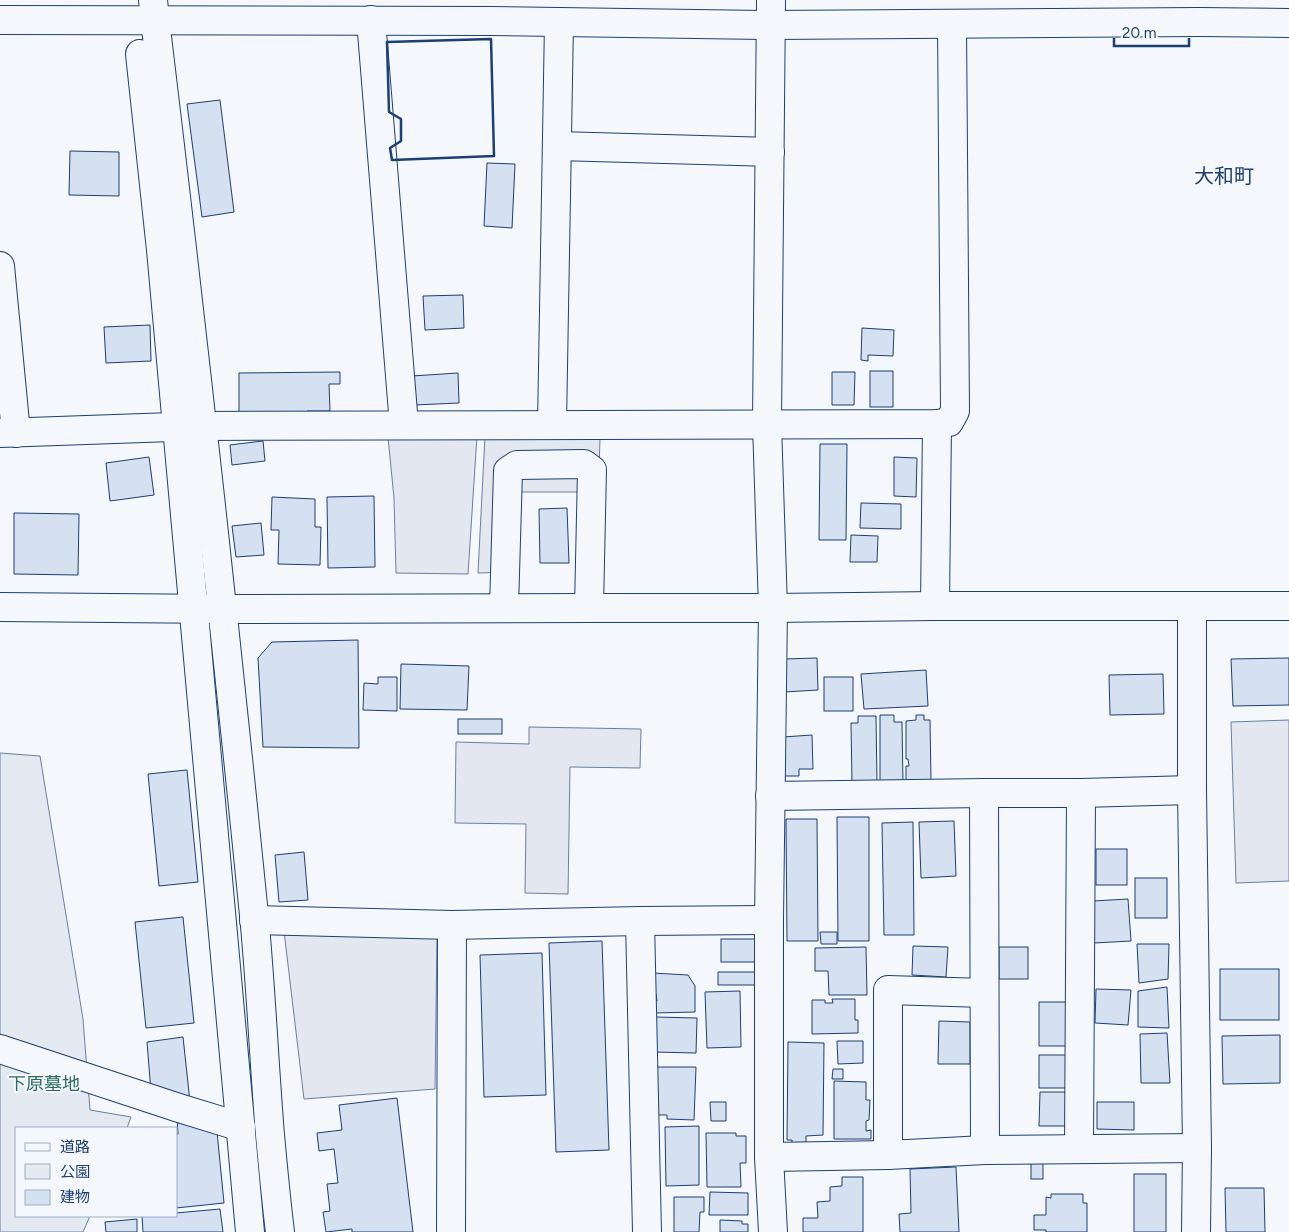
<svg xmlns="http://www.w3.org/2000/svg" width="1289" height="1232" viewBox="0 0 1289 1232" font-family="Figtree,'Noto Sans JP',sans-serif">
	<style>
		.green { fill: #e3e9f0; stroke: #687fa3 }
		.parking { fill: #e3e8f0; stroke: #687fa3 }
		.building { fill: #d5e0f0; stroke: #1d3f73 }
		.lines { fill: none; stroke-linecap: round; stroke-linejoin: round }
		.minor-casing { stroke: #1d3f73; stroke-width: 30 }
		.minor { stroke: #f4f7fb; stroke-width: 28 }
		.wall { stroke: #1d3f73; stroke-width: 2.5 }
		.labels { text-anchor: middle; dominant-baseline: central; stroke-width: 4; stroke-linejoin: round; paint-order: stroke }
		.park-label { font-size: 18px; fill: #2c6c60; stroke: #f4f7fb }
		.quarter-label { font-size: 20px; fill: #1d3f73; stroke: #f4f7fb }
	</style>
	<rect width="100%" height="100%" fill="#f4f7fb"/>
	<path class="green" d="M0 753 40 756 83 1019 90 1110 131 1117 127 1128H16V1216H90L83 1232H0Z"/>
	<g class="parking">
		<path d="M477 436 468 574 396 573 394 498 388 437Z"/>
		<path d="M485 436 600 438 596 572 586 492H521L517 572 478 573Z"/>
		<path d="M1289 720V881L1236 883 1231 722Z"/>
		<path d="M529 727 641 729 640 768 570 767 568 894 525 893 526 824 455 823 456 742 529 744Z"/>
		<path d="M284 931 437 935 435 1089 304 1099Z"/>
	</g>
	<g class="building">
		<path d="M220 100 234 212 202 217 187 104Z"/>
		<path d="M70 151 119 152V196L69 195Z"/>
		<path d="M487 163 515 164 512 228 484 226Z"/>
		<path d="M463 295 464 328 425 330 423 296Z"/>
		<path d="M150 325 151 361 106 363 104 327Z"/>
		<path d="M862 328 894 330 893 356 868 355V361L861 360Z"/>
		<rect x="870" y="371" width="23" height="36"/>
		<path d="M340 372V384H329L330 411H307V414H239V373Z"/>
		<path d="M832 372H855L854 405H832Z"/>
		<path d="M458 373 459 403 414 405 412 376Z"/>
		<path d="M263 441 265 461 232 465 230 445Z"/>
		<path d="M820 444H847L846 540H819Z"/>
		<path d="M149 457 154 495 110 501 106 463Z"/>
		<path d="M894 457 917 458 916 497 894 496Z"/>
		<path d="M374 496 375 567 328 568 327 497Z"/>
		<path d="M272 497 315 499V527H321L320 565 278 564 279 530H271Z"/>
		<path d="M861 503 901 504V529L860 528Z"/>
		<path d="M567 508 569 563H540L539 509Z"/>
		<path d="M14 513 79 514 78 575 14 574Z"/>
		<path d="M261 523 264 555 236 557 232 526Z"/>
		<path d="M851 535 878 536 877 562H850Z"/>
		<path d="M358 640 359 748 263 747 258 658 272 642Z"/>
		<path d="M817 658 818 690 784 692 783 659Z"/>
		<path d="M1289 658V705L1233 706 1231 659Z"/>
		<path d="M401 664 469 666 467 710 400 709Z"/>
		<path d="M926 670 928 706 864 709 861 674Z"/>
		<path d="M1163 674 1164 714 1110 715 1109 675Z"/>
		<path d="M378 677H397V711L363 710 364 683 378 684Z"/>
		<rect x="824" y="677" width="29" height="34"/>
		<path d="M880 715H894V722H902L903 784H880Z"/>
		<path d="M916 715H924V720H930L931 782H906V766H909L908 759H906V721L916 720Z"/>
		<path d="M858 716H876L877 783 852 784 851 723H858Z"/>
		<rect x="458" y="719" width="44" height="15"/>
		<path d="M812 735 813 769H799V776H784L783 737Z"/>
		<path d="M187 770 198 882 159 886 148 774Z"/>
		<path d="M837 817H869V941H838Z"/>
		<path d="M786 819H817L818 941H787Z"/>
		<path d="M954 821 956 876 921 878 919 822Z"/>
		<path d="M913 822 914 935H884L882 823Z"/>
		<rect x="1096" y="849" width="31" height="36"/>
		<path d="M304 852 308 900 279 902 275 855Z"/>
		<rect x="1135" y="878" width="32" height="40"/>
		<path d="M1128 899 1131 941 1094 943 1093 901Z"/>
		<path d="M183 917 194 1023 146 1028 135 922Z"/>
		<path d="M820 932H837V944H821Z"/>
		<rect x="721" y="939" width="38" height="23"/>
		<path d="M602 941 609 1150 556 1152 549 943Z"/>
		<path d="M1137 944H1169L1168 979 1139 983Z"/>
		<path d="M913 946 948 947 946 977 912 975Z"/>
		<path d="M866 947 867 995H829L828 971H815V948Z"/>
		<rect x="999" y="947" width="29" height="32"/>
		<path d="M542 953 546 1095 484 1097 480 955Z"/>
		<rect x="1220" y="969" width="59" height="51"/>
		<path d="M718 972H757L758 985H718Z"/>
		<path d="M652 973 688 975 695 986V1012L654 1013 653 1001H657L656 994 651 993Z"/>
		<path d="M1167 987 1169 1028 1138 1027V991Z"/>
		<path d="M1096 989 1131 990 1128 1025 1095 1023Z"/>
		<path d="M740 991 741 1047 707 1048 705 992Z"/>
		<path d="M832 999H855V1020H858V1033L812 1034V1000H825V1003H833Z"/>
		<path d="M1039 1002H1068L1067 1046H1039Z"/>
		<path d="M655 1017 697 1018 696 1053 654 1052Z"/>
		<path d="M939 1021 970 1022V1064H938Z"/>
		<path d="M1167 1033 1170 1083H1141L1140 1034Z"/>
		<path d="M1280 1035V1083L1223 1084 1222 1036Z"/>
		<path d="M183 1037 190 1102 151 1092 147 1042Z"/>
		<path d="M837 1041H863V1063L838 1064Z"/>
		<path d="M788 1042 824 1043 823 1135 806 1136V1144H792V1140H787Z"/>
		<rect x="1039" y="1055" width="29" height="33"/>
		<path d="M654 1067H696L694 1120 667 1119V1115H653Z"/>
		<path d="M833 1069H843V1079H832Z"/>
		<path d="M834 1081 866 1082V1100H870L869 1120 866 1121V1131L871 1130V1139H834Z"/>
		<path d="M1040 1092H1069L1068 1126H1039Z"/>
		<path d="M397 1098 413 1232H352V1229L326 1232 323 1212 330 1211 327 1184 338 1183 334 1149 319 1151 317 1133 342 1130 339 1105Z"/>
		<path d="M710 1102H726V1121H711Z"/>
		<path d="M1097 1102H1134V1130L1097 1129Z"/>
		<path d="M177 1117 217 1132 224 1203 176 1208V1134H178Z"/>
		<path d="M699 1126V1185L666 1186 665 1127Z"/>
		<path d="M706 1133H736V1136H746V1163H740L741 1187H707Z"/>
		<rect x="1031" y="1163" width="12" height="16"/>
		<path d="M956 1167 959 1232H900L899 1214 911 1213 910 1169Z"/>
		<rect x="1134" y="1174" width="32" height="58"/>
		<path d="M842 1177H863V1232H803V1218H818L817 1202 830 1201V1187L842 1186Z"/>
		<path d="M1225 1188H1264L1265 1232H1226Z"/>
		<path d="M710 1192 748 1193V1215H709Z"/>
		<path d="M1051 1194H1083V1203H1087V1232H1046V1230H1034V1215H1046V1197L1051 1198Z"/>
		<path d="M674 1197H704V1212H700L699 1232H674Z"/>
		<path d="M220 1209 223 1232H143L142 1216H176V1213Z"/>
		<path d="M137 1219V1232H106L105 1222Z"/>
		<path d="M720 1220 742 1221V1224H748V1232H720Z"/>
	</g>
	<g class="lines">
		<g class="minor-casing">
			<g id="minor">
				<path d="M153 0 155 20C191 318 224 616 254 915 261 988 264 1061 270 1135 273 1167 276 1200 280 1232"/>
				<path d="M771 0 767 424 773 608 769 920V1157L773 1232"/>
				<path d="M0 20 491 21 771 25 1199 22 1289 23"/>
				<path d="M371 20 404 425"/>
				<path d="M140 54 161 250 250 1232"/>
				<path d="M557 146 770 152"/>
				<path d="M0 266 16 433"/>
				<path d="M552 425 559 22"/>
				<path d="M0 433 201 426 937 424 949 422 955 411 952 24"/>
				<path d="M935 606 937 424"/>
				<path d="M0 607 223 609 589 608H773L935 606H1289"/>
				<path d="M1192 607V790L1197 1148 1196 1232"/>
				<path d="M504 608 508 471 517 465 584 464 592 470 589 608"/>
				<path d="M984 793 985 1150"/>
				<path d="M770 796 984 793H1081L1192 790"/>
				<path d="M254 920 452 925 640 921 769 920"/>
				<path d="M640 921 647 1232"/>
				<path d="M0 1049 179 1108 241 1127"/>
				<path d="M1079 1148 1081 793"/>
				<path d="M888 1155V990L984 993"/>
				<path d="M769 1157 888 1155 985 1150 1197 1148"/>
				<path d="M451 1232 452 925"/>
			</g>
		</g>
		<use href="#minor" class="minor"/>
		<path class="wall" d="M491 39 494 156 392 160 390 148 401 141V119L389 112 387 42Z"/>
	</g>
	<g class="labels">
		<g class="park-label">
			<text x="44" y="1084">下原墓地</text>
		</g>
		<g class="quarter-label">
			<text x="1224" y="176">大和町</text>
		</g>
	</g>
	<rect x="15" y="1127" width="162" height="90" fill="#f4f7fb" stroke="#9eadc5"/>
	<rect x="25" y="1143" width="25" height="8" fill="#f4f7fb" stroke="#9eadc5"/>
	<text x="60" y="1152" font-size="15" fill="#1d3f73">道路</text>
	<rect x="25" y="1164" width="25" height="15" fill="#e3e9f0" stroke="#9eadc5"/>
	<text x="60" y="1177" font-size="15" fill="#1d3f73">公園</text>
	<rect x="25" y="1190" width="25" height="15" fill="#d5e0f0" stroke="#9eadc5"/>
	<text x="60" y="1202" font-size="15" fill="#1d3f73">建物</text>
	<path d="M1114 38v8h75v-8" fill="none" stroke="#1d3f73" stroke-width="2.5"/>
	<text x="1122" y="38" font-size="15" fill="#1d3f73" stroke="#f4f7fb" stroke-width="4" paint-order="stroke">20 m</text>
</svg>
